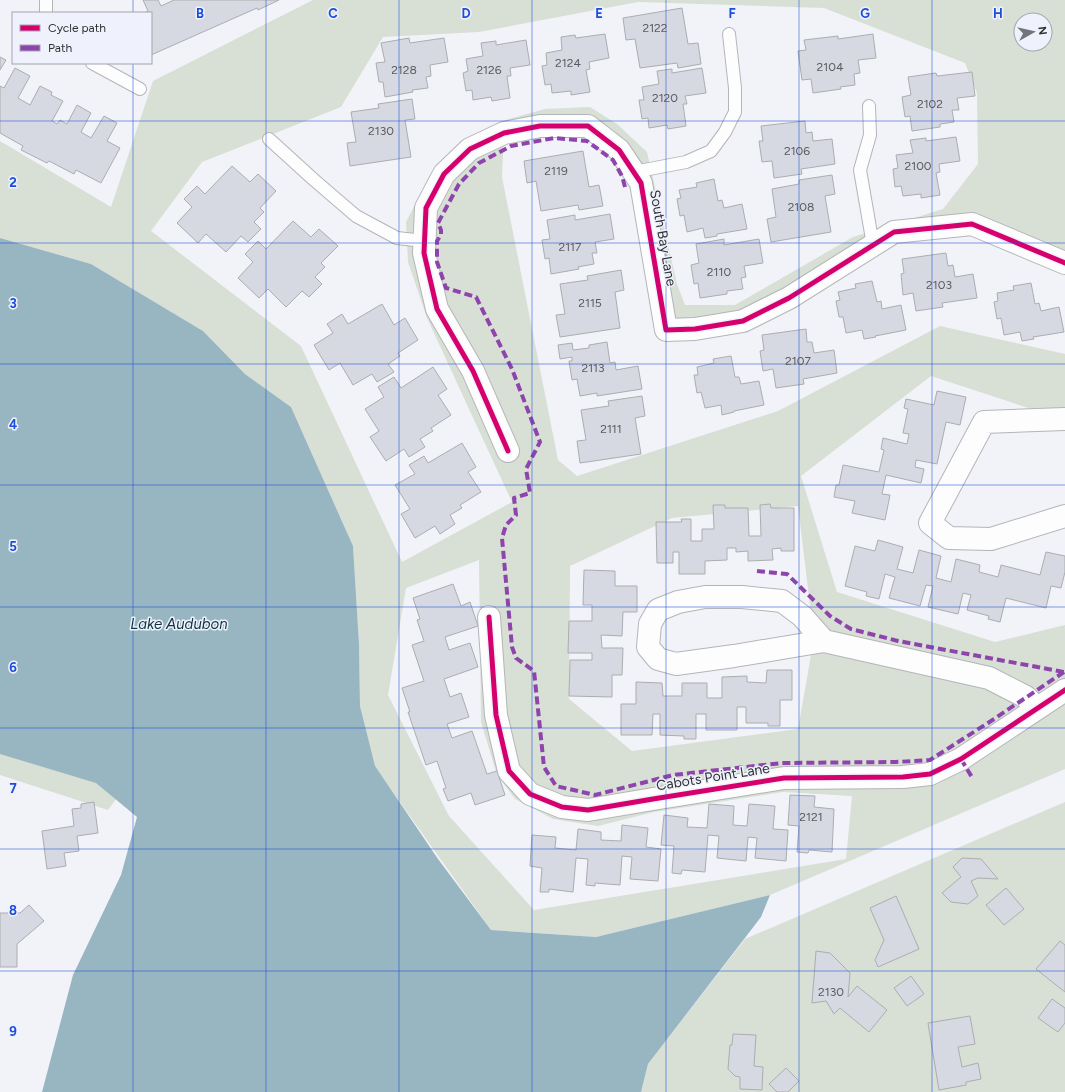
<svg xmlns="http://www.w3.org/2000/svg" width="1065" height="1092" viewBox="0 0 1065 1092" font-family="Figtree,sans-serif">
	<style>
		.green { fill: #d8dfd4; fill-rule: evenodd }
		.water { fill: #98b5c2 }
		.building { fill: #d6d9e2; stroke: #acadb0 }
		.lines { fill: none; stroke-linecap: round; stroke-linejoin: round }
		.service-casing { stroke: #b4b5b9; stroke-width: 14 }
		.minor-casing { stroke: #b4b5b9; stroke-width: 24 }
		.service { stroke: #fdfdfe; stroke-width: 12 }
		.minor { stroke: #fdfdfe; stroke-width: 22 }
		.quiet { stroke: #8e44ad; stroke-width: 4; stroke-dasharray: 8 4; stroke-linecap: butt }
		.cycleway-casing { stroke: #eff2fc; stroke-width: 8 }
		.cycleway { stroke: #d6006c; stroke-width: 5 }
		.grid { fill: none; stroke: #1d4ed8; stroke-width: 1; stroke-opacity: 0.55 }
		.labels { text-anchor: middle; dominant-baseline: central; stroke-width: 3; stroke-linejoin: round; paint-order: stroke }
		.number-label { font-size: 12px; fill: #5a5b60 }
		.street-label { font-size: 14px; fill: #303135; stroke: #eff2fc }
		.water-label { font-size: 15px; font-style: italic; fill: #0d3441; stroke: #eff2fc }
		.grid-label { font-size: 13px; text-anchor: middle; font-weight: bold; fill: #1d4ed8; stroke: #eff2fc; stroke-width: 3; stroke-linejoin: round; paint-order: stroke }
	</style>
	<rect width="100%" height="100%" fill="#f2f3f9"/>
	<g class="green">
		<path d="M313 0H1065V263L972 224 894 232 743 321 666 330 641 183 588 126 504 133 502 177 558 460 577 476 778 411 940 326 1065 354V420L931 376 801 476 837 592 995 642 1065 625V769L770 895 596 937 491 930 375 767 360 706 359 644 353 546 291 407 245 374 203 331 91 264 0 238V141L111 207 153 81ZM638 2 824 8 965 63 977 93 978 164 943 209 853 237 735 305H685L677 284 647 152 617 124 590 107 545 109 502 121 460 142 431 173 406 222 408 262 427 318 512 502 402 562 301 346 151 231 202 162 341 107 383 37 479 32ZM1021 20H1045V44H1021ZM798 506 814 638 798 729 632 751 569 699 570 566 672 518ZM479 560 481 722 497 775 515 799 553 819 598 826 654 812 783 792 852 796 846 859 534 910 449 816 388 695 406 588Z"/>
		<path d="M0 743 132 777 108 810 0 775Z"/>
		<path d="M1065 802V1092H641L648 1064 745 939Z"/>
	</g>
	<path class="water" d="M0 238 91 264 203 331 245 374 291 407 353 546 359 644 360 706 375 766 438 859 491 930 596 937 770 895 761 917 648 1064 641 1092H42L73 975 121 875 137 817 96 783 0 754Z"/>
	<g class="building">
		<path d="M143 0H158L161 6 174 0H279L258 10 257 8 151 55V13H144L148 11Z"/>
		<path d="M682 8 688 44 698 43 701 64 678 68 677 63 640 68 635 39 626 40 623 18Z"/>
		<path d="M605 34 609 58 589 62 590 69 586 70 590 92 571 95V91L552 93 551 84 545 85 542 66 547 65 546 53 562 50 561 37 575 35 576 38Z"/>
		<path d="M873 34 876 58 858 60 860 73 854 74 855 85 840 87 841 89 813 93 811 79 802 80 798 51 806 50 804 40 838 36V39Z"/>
		<path d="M409 38 410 43 444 38 448 62 430 65 431 76 426 77 428 88 412 90 413 92 385 97 383 82H379L376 63 385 62 381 43Z"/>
		<path d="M526 40 530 65 510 68 511 76H507L510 98 492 101 491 97 473 100 472 90 466 91 463 73 468 71 466 59 483 56 481 43 496 41V45Z"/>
		<path d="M0 57 6 60 0 70Z"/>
		<path d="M15 68 30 76 18 98 30 105 40 86 52 92 51 95 63 101 52 121 57 124 60 120 67 124 77 105 91 113 81 132 91 138 104 116 117 123 107 141 120 148 101 183 76 170 74 174 49 161 47 163 21 150 23 146 0 133V86L4 88Z"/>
		<path d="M702 68 706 93 685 96 687 104H683L686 126 668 129 667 125 649 128 648 118 642 119 639 100H644L642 87 659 84 657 71 672 69V73Z"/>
		<path d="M972 72 975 96 957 98 959 110H952L954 122 940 124V127L912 131 910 116 905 117 902 97 911 95 908 77 936 73 937 76Z"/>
		<path d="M412 99 415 119 405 120 411 157 350 166 347 143 356 142 351 112 379 108 378 104Z"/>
		<path d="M805 121 806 133 812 132 813 141 832 139 835 164 801 169 802 174 774 178 772 161 762 162 759 141H763L761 126Z"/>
		<path d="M956 137 960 161 939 164 940 172 936 173 940 195 921 198V194L903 196 901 186 895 187 893 169 898 168 896 155 913 153 910 140 926 138V141Z"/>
		<path d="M583 151 589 187 599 185 603 206 579 210 578 205 541 211 536 181 527 183 524 161Z"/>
		<path d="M232 166 250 182 258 174 276 191 260 208 264 212 254 222 261 229 248 242 241 236 226 252 206 234 198 243 177 223 192 207 184 199 197 186 205 194Z"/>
		<path d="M832 175 835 194 825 196 831 232 771 242 767 219 776 217 772 189 799 184V180Z"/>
		<path d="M714 179 718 201 722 200 724 208 742 204 747 229 717 234V236L705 238 703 228 687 232 684 215 680 216 677 199 681 198 679 190 697 187 696 183Z"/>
		<path d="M610 214 614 239 595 242 597 253H592L594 264 578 267 579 269 551 274 549 258 545 259 542 240 550 239 547 220 575 215V220Z"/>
		<path d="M293 221 311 237 319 229 338 246 321 263 325 267 315 277 322 284 309 297 302 291 286 307 268 289 259 298 238 278 253 262 245 254 258 241 266 249Z"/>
		<path d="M724 239V245L759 239 763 263 744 266 746 277 741 278 743 289 727 291V294L700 298 698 283 694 284 691 265 699 263 696 244Z"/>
		<path d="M946 253 948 266 953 265 955 277 973 274 977 298 942 303 943 307 916 311 913 293 903 295 901 274 904 273 902 259Z"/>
		<path d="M621 270 624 290 615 292 620 328 560 337 556 315 565 314 560 284 588 280 587 276Z"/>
		<path d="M872 281 877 302 881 301 882 309 901 305 906 330 875 336 876 337 864 339 862 330 846 333 843 317H839L836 301 840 300 838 292 856 288 855 284Z"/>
		<path d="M1031 283 1035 304 1039 303 1041 311 1059 307 1064 332 1033 337 1034 339 1022 341 1020 332 1004 335 1001 318 997 319 994 302 998 301 997 293 1014 290 1013 286Z"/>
		<path d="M382 304 394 325 405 318 418 340 398 353 400 356 388 364 394 372 377 382 372 374 353 385 340 363 329 370 314 345 333 333 327 324 342 314 348 324Z"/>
		<path d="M806 329 807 342H812L814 353 834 350 837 373 803 379 804 384 776 388 773 369 763 371 760 351 764 350 762 335Z"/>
		<path d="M607 342 610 363 615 362 616 370 638 366 642 389 597 396V393L580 396 577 379 572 380 569 361H572V357L560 359 558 345 572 343 573 350 589 348V345Z"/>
		<path d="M731 356 735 377H739L741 384 759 381 764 405 734 411V412L722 415 721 405 705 408 701 392 697 393 694 375H698L697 367 714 363 713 359Z"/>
		<path d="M433 367 447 389 438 395 451 415 431 428 433 431 420 439 425 447 409 457 404 449 386 461 370 437 379 431 365 409 384 397 378 387 394 377 401 388Z"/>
		<path d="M937 391 966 397 960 425 946 422 937 464 916 460 915 467 924 469 921 483 886 475 882 494 890 495 885 520 852 513 855 501 834 497 836 485H839L843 465 879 472 884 450 881 449 883 438 907 444 909 434 903 433 908 409 904 408 906 399 934 405Z"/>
		<path d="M642 396 645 416 635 418 641 454 580 463 577 441 586 440 581 410 609 406 608 401Z"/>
		<path d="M462 443 476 467 468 472 481 492 460 505 462 508 450 515 455 524 440 534 435 526 415 538 401 514 410 509 395 485 415 474 409 465 424 456 428 463Z"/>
		<path d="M770 504 771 508H794V551H781V548L772 549 773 560 748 561V551L736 552V548H727V560L705 561V574H679V552H673V563H657L656 522H682L681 519H691V541H702V529H714L713 505H725V508H748L749 536H761L760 505Z"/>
		<path d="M878 540 903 547 897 569 913 573 919 550 941 556 936 578 951 582 956 559 980 565 979 572 998 577 1001 565 1040 575 1046 552 1065 556V572L1061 588 1051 586 1046 608 1006 598 1000 622 988 619 989 616 967 610 971 595 963 593 958 614 928 607 933 586 926 585 920 606 889 598 895 577 885 574 879 599 866 596 867 592 845 586 855 546 875 551Z"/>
		<path d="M584 570 615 571V586H637V612H623L622 636 601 635 602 648H623L622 675H612V697L569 696 570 660H592V653H568L569 621H592V605H583Z"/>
		<path d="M453 584 461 606 470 602 478 626 445 637 449 650 470 643 478 667 444 679 450 697 461 693 469 717 447 724 452 738 472 731 487 774 497 771 505 795 475 805 471 793 448 801 443 789 446 788 437 761 426 765 408 712H410L402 688 424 681 412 645 424 641 417 620 420 619 413 598Z"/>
		<path d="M767 670H792V700H780V726H768V723H746V707H737V730H706V714H696V739H684V736L660 735V714H653L652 735H621V704H636V682L662 683 663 696H682V683H707V698H722V677L747 676V682L766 683Z"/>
		<path d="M790 795 815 796 814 807 834 809 832 852 809 850 808 853 797 852 799 826 788 825Z"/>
		<path d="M94 802 98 833 77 836 79 851 64 853 66 866 47 869 42 831 74 826 72 809 81 808V804Z"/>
		<path d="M709 804 734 806 733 825 747 826 749 804 775 806 773 829 788 830 786 861 755 858 757 838 748 837 746 861 717 858 719 836 708 835 705 872 682 870 681 874 672 873 674 846 661 845 664 815 688 818 687 827 707 828Z"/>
		<path d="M622 825 648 828 646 847 661 849 658 881 630 879 632 857 622 856 620 885 595 883V886L586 885 588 859 576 858 573 892 549 889V892H540L542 868 530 866 532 835 556 837 555 848 576 850 578 829 601 832V840L621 841Z"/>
		<path d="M962 858 981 859 998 879 978 878 971 881 978 896 968 904 951 902 942 893 961 877 953 867Z"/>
		<path d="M1006 888 1024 909 1004 925 986 905Z"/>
		<path d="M896 896 919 949 878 967 875 960 884 940 870 908Z"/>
		<path d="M29 905 44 921 17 944V967H0V913H20Z"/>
		<path d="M1060 941 1065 945V992L1036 969Z"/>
		<path d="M816 951 830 953 850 973 848 997 857 986 887 1010 869 1032 840 1008 834 1014 826 1001 812 1003Z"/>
		<path d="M911 976 924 994 907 1006 894 988Z"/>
		<path d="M1052 999 1065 1008V1023L1058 1032 1038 1018Z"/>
		<path d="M970 1016 975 1044 958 1047 962 1067 978 1063 981 1079 966 1082V1085L939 1090 928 1023Z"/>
		<path d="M733 1034 756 1035 754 1066 763 1067 762 1090 740 1089V1077L735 1076 728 1069 730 1045H732Z"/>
		<path d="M786 1068 799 1081 788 1092H777L769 1084Z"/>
	</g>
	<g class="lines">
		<g class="service-casing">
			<g id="service">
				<path d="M46 13V0"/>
				<path d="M92 63 140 89"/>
				<path d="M869 106 870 135 860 170 873 245"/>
				<path d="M269 139 313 179 356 216 397 238 424 241"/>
				<path d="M634 172 686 162 711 151 725 132 735 112V88L729 34"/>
			</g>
		</g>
		<g class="minor-casing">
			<g id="minor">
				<path d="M1065 419 984 422 930 523 949 538 991 539 1065 516"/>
				<path d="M508 451 473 371 437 309 424 253 426 208 444 174 470 149 504 133 540 126H588L619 150 641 183 666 330 695 329 743 321 789 298 894 232 972 224 1065 263"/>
				<path d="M489 617 496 715 509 771 530 794 562 807 588 810 653 799 784 778 903 777 930 774 961 759 1065 690"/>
				<path d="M824 641 734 656 676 664 658 659 648 647 650 624 658 610 678 602 705 597H742L782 601 802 616 824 641 989 678 1026 697 1037 708"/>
			</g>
		</g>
		<use href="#service" class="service"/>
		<use href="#minor" class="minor"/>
		<g class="quiet">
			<path d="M625 187 622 176 613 160 587 141 554 138 511 146 479 163 459 184 438 223 441 230V235L437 241V262L446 288 476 297 512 369 540 442 526 469 530 493 514 498 516 515 506 525 502 538 512 647 516 658 534 671 544 767 556 786 595 795 673 775 782 763 896 762 930 760 991 721 1064 672"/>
			<path d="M757 571 787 574 830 616 851 629 898 641 1064 672 1065 671"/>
			<path d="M961 759 973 779"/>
		</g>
		<g class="cycleway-casing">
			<g id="cycleway">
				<path d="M508 451 473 371 437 309 424 253 426 208 444 174 470 149 504 133 540 126H588L619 150 641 183 666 330 695 329 743 321 789 298 894 232 972 224 1065 263"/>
				<path d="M489 617 496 715 509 771 530 794 562 807 588 810 653 799 784 778 903 777 930 774 961 759 1065 690"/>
			</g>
		</g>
		<use href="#cycleway" class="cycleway"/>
	</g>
	<path class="grid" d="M133 0V13M266 0V1092M399 0V1092M532 0V1092M666 0V1092M799 0V1092M932 0V1092M133 63V1092M0 121H1065M0 243H1065M0 364H1065M0 485H1065M0 607H1065M0 728H1065M0 849H1065M0 971H1065"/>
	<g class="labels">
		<g class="number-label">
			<text x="655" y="28">2122</text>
			<text x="568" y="63">2124</text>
			<text x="830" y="67">2104</text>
			<text x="404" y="70">2128</text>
			<text x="489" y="70">2126</text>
			<text x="665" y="98">2120</text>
			<text x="930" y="104">2102</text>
			<text x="381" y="131">2130</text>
			<text x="797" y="151">2106</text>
			<text x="918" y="166">2100</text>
			<text x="556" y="171">2119</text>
			<text x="801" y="207">2108</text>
			<text x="570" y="247">2117</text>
			<text x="719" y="272">2110</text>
			<text x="939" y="285">2103</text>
			<text x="590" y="303">2115</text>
			<text x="798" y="361">2107</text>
			<text x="593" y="368">2113</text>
			<text x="611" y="429">2111</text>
			<text x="811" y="817">2121</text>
			<text x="831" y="992">2130</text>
		</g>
		<g class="street-label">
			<text transform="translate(663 238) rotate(80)">South Bay Lane</text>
			<text transform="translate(713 777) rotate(-9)">Cabots Point Lane</text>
		</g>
		<g class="water-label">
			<text x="179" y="624">Lake Audubon</text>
		</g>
	</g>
	<g class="grid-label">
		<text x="200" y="18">B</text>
		<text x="333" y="18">C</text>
		<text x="466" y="18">D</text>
		<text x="599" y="18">E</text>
		<text x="732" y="18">F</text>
		<text x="865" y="18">G</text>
		<text x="998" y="18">H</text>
		<text x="13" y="187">2</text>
		<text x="13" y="308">3</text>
		<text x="13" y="429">4</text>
		<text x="13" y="551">5</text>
		<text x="13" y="672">6</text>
		<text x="13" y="793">7</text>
		<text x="13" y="915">8</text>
		<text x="13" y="1036">9</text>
	</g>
	<rect x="12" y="12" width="140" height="52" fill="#eff2fc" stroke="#a3a5ac"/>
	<rect x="20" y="25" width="20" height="6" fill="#d6006c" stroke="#a3a5ac"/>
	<text x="48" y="32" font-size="12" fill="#303135">Cycle path</text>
	<rect x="20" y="45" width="20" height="6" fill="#8e44ad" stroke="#a3a5ac"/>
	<text x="48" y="52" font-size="12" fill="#303135">Path</text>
	<g transform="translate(1033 32) rotate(82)"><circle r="19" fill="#eff2fc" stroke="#a3a5ac"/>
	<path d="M0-3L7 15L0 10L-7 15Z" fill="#74757a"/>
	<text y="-6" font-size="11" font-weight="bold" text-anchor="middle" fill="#303135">N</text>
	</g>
</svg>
